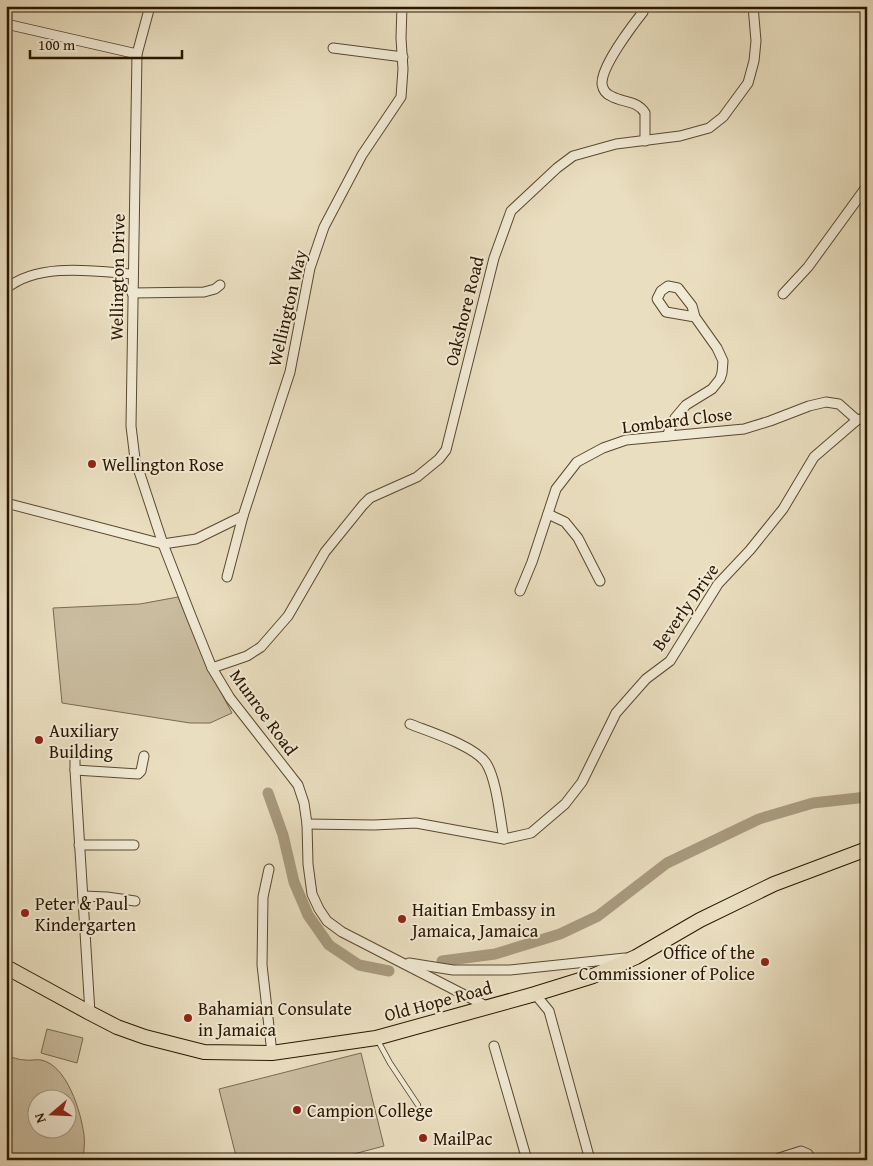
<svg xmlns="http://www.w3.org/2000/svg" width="873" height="1166" viewBox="0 0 873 1166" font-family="'Gentium Book Plus',serif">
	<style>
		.green { fill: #c9bc9f; stroke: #7a6950; fill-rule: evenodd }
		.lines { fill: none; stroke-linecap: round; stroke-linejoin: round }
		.canal { stroke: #a89a7e; stroke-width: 11 }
		.service-casing { stroke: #5a4830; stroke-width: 6 }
		.minor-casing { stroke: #5a4830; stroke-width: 11 }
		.primary-casing { stroke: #2b1600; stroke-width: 16 }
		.service { stroke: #f1ead5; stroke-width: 4.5 }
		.minor { stroke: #f1ead5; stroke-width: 9 }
		.primary { stroke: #e9debf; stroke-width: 14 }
		.poi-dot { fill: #8f2418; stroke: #f1ead5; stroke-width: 2 }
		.labels { text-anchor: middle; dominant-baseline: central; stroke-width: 4; stroke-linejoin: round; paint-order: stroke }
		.street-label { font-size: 18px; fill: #2b1600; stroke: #f1ead5 }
		.poi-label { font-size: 18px; fill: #2b1600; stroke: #f1ead5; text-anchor: start }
	</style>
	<rect width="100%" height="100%" fill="#e9debf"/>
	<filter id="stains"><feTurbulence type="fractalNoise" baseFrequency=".004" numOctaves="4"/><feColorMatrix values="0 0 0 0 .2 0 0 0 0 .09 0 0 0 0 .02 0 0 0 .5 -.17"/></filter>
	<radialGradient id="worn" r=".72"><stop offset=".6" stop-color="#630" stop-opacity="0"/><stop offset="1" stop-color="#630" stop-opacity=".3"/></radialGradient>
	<g class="green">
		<path d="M178 597 211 674 232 713 210 723H190L62 703 53 608 140 604Z"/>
		<path d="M47 1029 83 1038 77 1063 41 1053Z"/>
		<path d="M361 1053 384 1146 331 1160H237L219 1089Z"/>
		<path d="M6 1056C12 1057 19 1060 25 1060 30 1061 36 1059 41 1060 67 1065 81 1112 84 1135 85 1142 84 1151 83 1158L78 1160H6ZM38 1098H68V1128H38Z"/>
	</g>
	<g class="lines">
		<g class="canal">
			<path d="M268 793 283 835 294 882 308 915 329 945 359 965 389 971"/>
			<path d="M442 961 495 954 560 934 598 916 667 863 759 819 813 803 867 797"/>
		</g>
		<g class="service-casing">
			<path id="service" d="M377 1039 390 1063 418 1105"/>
		</g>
		<g class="minor-casing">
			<g id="minor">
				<path d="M150 6 137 54 131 426 135 459 163 544 191 616 212 668 230 698 298 785 304 803 307 824 308 864 312 894 319 909 327 921 342 932 488 1007"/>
				<path d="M644 6 643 12C632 26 601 67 602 84 603 90 606 94 611 96 623 103 637 100 645 113V141"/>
				<path d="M6 24 137 54"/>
				<path d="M333 48 403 57"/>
				<path d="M6 289C37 262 95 271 132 274"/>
				<path d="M132 293 204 292 215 289 220 285"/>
				<path d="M783 294 808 267 867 186"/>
				<path d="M667 436 675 418 686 405 712 389 720 379 722 373 723 361 717 348 695 317 666 312 657 299 661 291 668 286 678 288 692 306 695 317"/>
				<path d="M6 503 163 544 196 539 243 516 290 372 310 268 324 227 362 155 401 97 403 69 401 38 402 6"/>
				<path d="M548 514 565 522 578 538 600 581"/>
				<path d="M227 577 243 516"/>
				<path d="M520 591 532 562 556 489 577 462 603 448 626 440 744 429 770 421 809 406 826 402 839 404 857 420"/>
				<path d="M212 668 247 656 261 647 288 616 325 552 363 505 370 498 417 477 439 459 446 450 494 258 511 211 557 168 573 156 616 144 680 136 709 128 723 117 748 83 754 61 756 41 753 6"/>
				<path d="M410 724C430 732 475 746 486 763 497 780 500 819 504 839"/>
				<path d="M75 752V770L90 1013"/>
				<path d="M75 770 138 774 141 771 144 756"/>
				<path d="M307 824 374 825 416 823 504 839 531 833 565 804 582 782 616 713 646 679 670 661 718 584 750 550 783 509 814 457 857 420 867 417"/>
				<path d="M79 845H134"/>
				<path d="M269 869 263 897 262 965 272 1053"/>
				<path d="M83 896 107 897 135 901"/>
				<path d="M409 963 453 970H510L625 958"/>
				<path d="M535 994 549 1011 590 1160"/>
				<path d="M494 1046 527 1160"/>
				<path d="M779 1158 801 1151 808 1154 810 1160"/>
			</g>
		</g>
		<g class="primary-casing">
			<path id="primary" d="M6 967 90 1013 117 1027 145 1037 204 1052 272 1053 376 1038 535 994 593 976 636 957 700 920 774 884 867 849"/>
		</g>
		<use href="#service" class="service"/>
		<use href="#minor" class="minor"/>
		<use href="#primary" class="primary"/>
	</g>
	<g class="poi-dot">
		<circle cx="92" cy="464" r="5"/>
		<circle cx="39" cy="740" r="5"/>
		<circle cx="25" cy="913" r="5"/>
		<circle cx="402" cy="919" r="5"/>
		<circle cx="765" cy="962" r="5"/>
		<circle cx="188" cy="1018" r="5"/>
		<circle cx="297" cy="1110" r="5"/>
		<circle cx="423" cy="1138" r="5"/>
	</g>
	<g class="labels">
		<g class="street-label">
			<text transform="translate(117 277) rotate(-89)">Wellington Drive</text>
			<text transform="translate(287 308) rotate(-77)">Wellington Way</text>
			<text transform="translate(464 311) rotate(-76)">Oakshore Road</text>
			<text transform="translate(677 420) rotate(-7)">Lombard Close</text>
			<text transform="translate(685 607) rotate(-55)">Beverly Drive</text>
			<text transform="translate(264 712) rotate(54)">Munroe Road</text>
			<text transform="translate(438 1001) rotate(-15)">Old Hope Road</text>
		</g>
		<g class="poi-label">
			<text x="102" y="464">Wellington Rose</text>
			<text x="49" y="730">Auxiliary<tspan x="49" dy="21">Building</tspan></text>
			<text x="35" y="903">Peter &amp; Paul<tspan x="35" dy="21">Kindergarten</tspan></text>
			<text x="412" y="909">Haitian Embassy in<tspan x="412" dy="21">Jamaica, Jamaica</tspan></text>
			<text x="755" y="952" text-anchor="end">Office of the<tspan x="755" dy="21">Commissioner of Police</tspan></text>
			<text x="198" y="1008">Bahamian Consulate<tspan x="198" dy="21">in Jamaica</tspan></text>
			<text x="307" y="1110">Campion College</text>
			<text x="433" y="1138">MailPac</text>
		</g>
	</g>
	<rect width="873" height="1166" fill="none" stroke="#e9debf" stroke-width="25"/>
	<rect x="8" y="8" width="858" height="1151" fill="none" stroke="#2b1600" stroke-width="2.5"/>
	<rect x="12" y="12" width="848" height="1141" fill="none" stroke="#2b1600"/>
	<g transform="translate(52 1114) rotate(251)"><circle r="24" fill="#f1ead5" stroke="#a29580"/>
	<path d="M0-4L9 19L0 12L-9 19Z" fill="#8f2418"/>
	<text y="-8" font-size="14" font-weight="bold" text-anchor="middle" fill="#2b1600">N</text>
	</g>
	<path d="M30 50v8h152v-8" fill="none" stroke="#2b1600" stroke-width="2.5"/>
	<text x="38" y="50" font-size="15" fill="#2b1600" stroke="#f1ead5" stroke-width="4" paint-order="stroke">100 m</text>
	<rect width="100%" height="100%" filter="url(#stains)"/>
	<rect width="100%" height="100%" fill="url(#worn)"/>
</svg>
